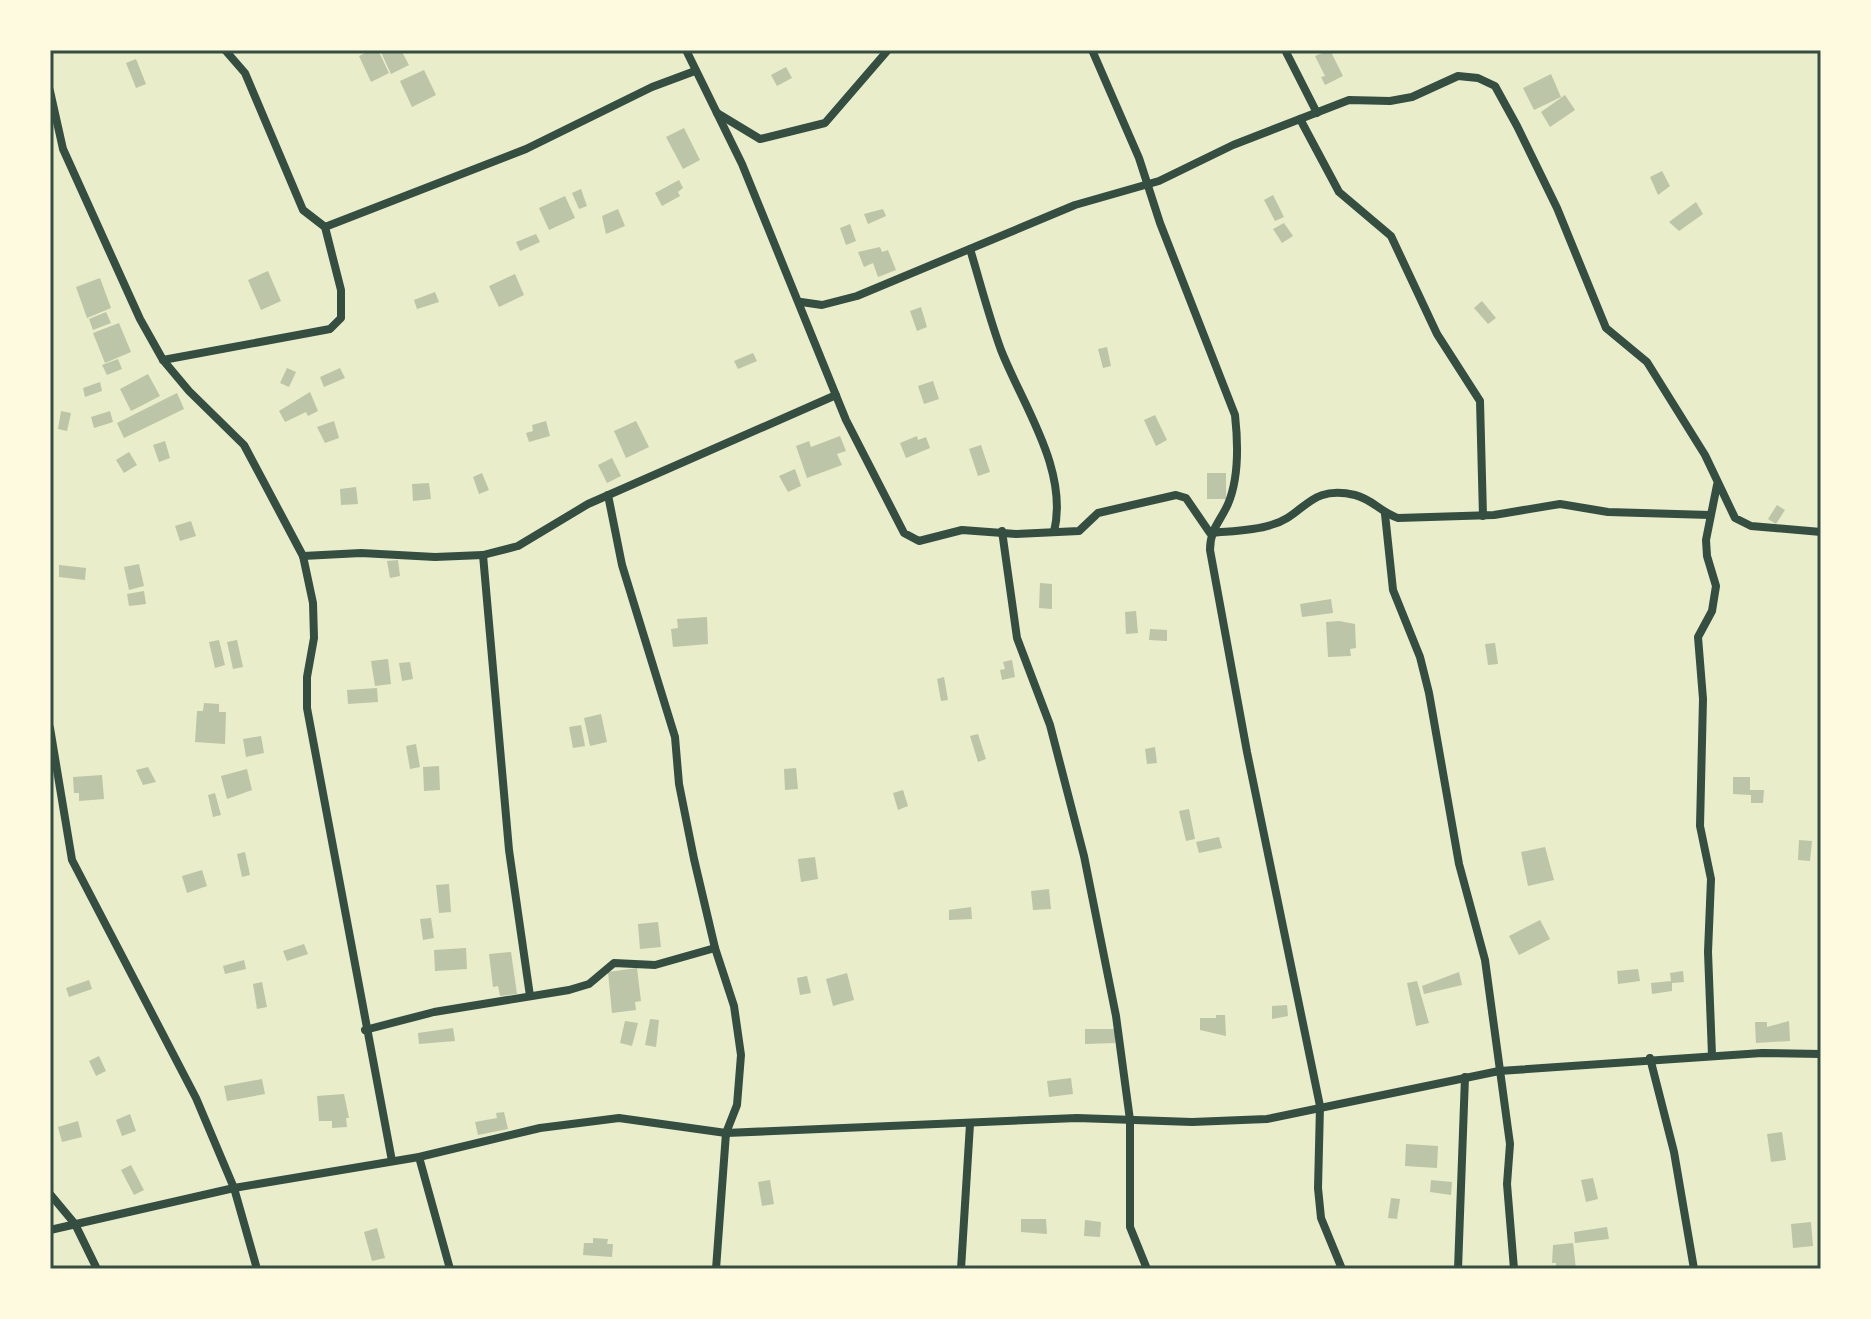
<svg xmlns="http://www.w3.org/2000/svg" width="1871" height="1319" viewBox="0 0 1871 1319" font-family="'PT Sans',sans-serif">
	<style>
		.building { fill: #bcc5a7 }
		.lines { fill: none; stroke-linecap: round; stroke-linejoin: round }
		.minor { stroke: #344e41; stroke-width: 8 }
		.neatline { fill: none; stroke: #344e41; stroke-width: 3 }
	</style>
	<rect width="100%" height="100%" fill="#e9edc9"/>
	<g class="building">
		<path d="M371 50H378L389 73 371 82 359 56Z"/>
		<path d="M380 50H401L409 65 391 74Z"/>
		<path d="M1330 50 1343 76 1325 85 1321 77 1325 76 1315 56Z"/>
		<path d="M136 59 146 84 136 88 126 63Z"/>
		<path d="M786 67 792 78 777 86 771 75Z"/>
		<path d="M424 70 436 95 412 107 400 81Z"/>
		<path d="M1551 74 1561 97 1534 110 1523 88Z"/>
		<path d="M1565 95 1575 110 1550 127 1541 112Z"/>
		<path d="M684 128 700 160 683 169 666 137Z"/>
		<path d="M1662 171 1670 186 1658 195 1650 177Z"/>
		<path d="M679 180 683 188 678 192 680 196 662 206 655 193Z"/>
		<path d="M581 189 587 206 579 209 572 193Z"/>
		<path d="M1273 195 1284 217 1275 221 1264 200Z"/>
		<path d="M565 196 575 218 549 230 539 208Z"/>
		<path d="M1696 202 1703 214 1679 231 1669 222Z"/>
		<path d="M618 209 625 226 606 234 602 216Z"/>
		<path d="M883 209 886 216 868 224 864 214Z"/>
		<path d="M1284 223 1293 236 1282 243 1273 229Z"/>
		<path d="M850 224 856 241 846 245 840 228Z"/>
		<path d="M536 234 540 242 520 251 516 242Z"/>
		<path d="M880 247 882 252 888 250 896 270 878 277 873 263 864 267 858 252Z"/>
		<path d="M268 271 281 301 261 310 248 280Z"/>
		<path d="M515 274 524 295 499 307 489 286Z"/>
		<path d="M100 278 111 308 87 318 76 287Z"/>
		<path d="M435 292 439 302 417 309 414 300Z"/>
		<path d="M1482 301 1496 318 1488 324 1474 308Z"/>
		<path d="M921 307 927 327 917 331 910 311Z"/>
		<path d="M106 312 111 323 93 330 89 319Z"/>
		<path d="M119 323 131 352 105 363 93 333Z"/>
		<path d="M1107 347 1111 366 1103 368 1098 349Z"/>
		<path d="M753 353 757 361 738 369 734 361Z"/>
		<path d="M118 359 122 369 107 375 102 365Z"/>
		<path d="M287 368 296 372 289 387 280 383Z"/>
		<path d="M340 368 345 378 324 387 320 377Z"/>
		<path d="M148 374 160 396 131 411 120 389Z"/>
		<path d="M933 381 939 399 924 404 918 386Z"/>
		<path d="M100 382 102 391 85 397 83 388Z"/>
		<path d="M310 392 318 411 308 416 306 412 285 422 279 411Z"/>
		<path d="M177 393 184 409 124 438 117 423Z"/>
		<path d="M61 411 71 413 67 431 58 429Z"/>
		<path d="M110 411 113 422 94 428 91 417Z"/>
		<path d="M1155 415 1167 440 1156 446 1144 420Z"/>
		<path d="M334 421 339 438 325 443 317 427Z"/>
		<path d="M546 421 550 436 529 442 526 433 533 431 532 425Z"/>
		<path d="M636 421 649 447 626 458 614 431Z"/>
		<path d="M840 436 846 451 837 454 842 465 807 478 796 446 809 441 811 447Z"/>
		<path d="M917 436 918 440 926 437 930 448 906 458 900 443Z"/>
		<path d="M165 441 170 458 159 462 153 445Z"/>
		<path d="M981 445 990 472 978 476 969 449Z"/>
		<path d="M129 452 137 465 124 473 116 460Z"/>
		<path d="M612 458 621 476 607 483 598 465Z"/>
		<path d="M795 469 801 486 788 492 779 476Z"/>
		<path d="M482 473 489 490 479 494 473 477Z"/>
		<rect x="1207" y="473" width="19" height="26"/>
		<path d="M429 483 431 499 413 501 412 484Z"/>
		<path d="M356 487 358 504 341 505 340 489Z"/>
		<path d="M1777 505 1785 510 1776 524 1768 519Z"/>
		<path d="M191 521 196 536 180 541 175 526Z"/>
		<path d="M398 560 400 576 390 578 387 561Z"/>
		<path d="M139 564 144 586 129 590 124 567Z"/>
		<path d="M59 565 86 568 85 580 59 577Z"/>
		<path d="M1040 583 1052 584V609L1039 608Z"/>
		<path d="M144 591 146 604 129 606 127 594Z"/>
		<path d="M1331 599 1333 613 1302 617 1300 604Z"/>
		<path d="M1136 611 1138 633 1126 634 1125 612Z"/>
		<path d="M707 617 708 644 673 647 671 629 678 628 677 619Z"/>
		<path d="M1339 621 1355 624 1356 648 1350 649 1351 656 1328 657 1326 622Z"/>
		<path d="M1150 629 1167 630V641L1149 640Z"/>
		<path d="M219 640 225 665 215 668 209 642Z"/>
		<path d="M237 640 243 667 233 669 227 642Z"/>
		<path d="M1495 643 1498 664 1488 665 1485 644Z"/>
		<path d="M388 659 391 684 375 686 371 661Z"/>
		<path d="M1012 660 1015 677 1002 680 1000 670 1005 669 1003 662Z"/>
		<path d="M410 662 413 679 402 681 399 663Z"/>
		<path d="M944 677 948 700 941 701 937 679Z"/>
		<path d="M377 688 378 702 348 704 347 690Z"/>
		<path d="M204 703 219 704V712H226L225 744 195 742 197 711H203Z"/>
		<path d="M601 714 607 742 590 746 584 718Z"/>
		<path d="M581 725 585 746 573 748 569 727Z"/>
		<path d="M978 734 986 759 978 762 970 736Z"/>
		<path d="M261 736 264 753 246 757 243 739Z"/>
		<path d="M416 744 420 767 410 769 406 746Z"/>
		<path d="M1155 747 1157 763 1147 764 1145 749Z"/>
		<path d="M439 766 440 790 424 791 423 767Z"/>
		<path d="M148 767 156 782 143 785 136 770Z"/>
		<path d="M796 768 798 789 785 790 784 769Z"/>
		<path d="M247 769 252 790 227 799 221 776Z"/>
		<path d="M102 775 104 799 79 801V793H74L73 777Z"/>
		<path d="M1733 777H1750V790H1764L1763 803H1751V795L1733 794Z"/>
		<path d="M903 790 908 806 898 810 893 793Z"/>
		<path d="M215 793 221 815 213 817 208 795Z"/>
		<path d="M1189 809 1195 839 1186 841 1179 811Z"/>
		<path d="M1219 837 1222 848 1199 853 1196 842Z"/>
		<path d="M1799 840 1812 841 1810 861 1798 860Z"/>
		<path d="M1545 847 1554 880 1528 886 1521 852Z"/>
		<path d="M245 852 250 875 242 877 237 854Z"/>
		<path d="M815 857 818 879 801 882 798 859Z"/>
		<path d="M202 870 207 886 187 893 182 876Z"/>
		<path d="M449 884 451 912 439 913 436 885Z"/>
		<path d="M1049 889 1051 909 1033 910 1031 891Z"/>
		<path d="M971 907 972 919 949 920V910Z"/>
		<path d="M431 918 434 938 423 940 420 919Z"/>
		<path d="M1540 920 1550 939 1519 955 1509 936Z"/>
		<path d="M658 922 661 947 640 949 638 924Z"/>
		<path d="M304 944 308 954 287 961 283 951Z"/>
		<path d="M466 948 467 969 435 971 434 950Z"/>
		<path d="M511 952 517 994 500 996 498 986 493 987 489 954Z"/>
		<path d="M244 960 246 969 225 974 223 966Z"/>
		<path d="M637 968 641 1001 635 1002 636 1010 612 1013 608 972Z"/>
		<path d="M1638 969 1640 981 1618 984 1617 971Z"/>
		<path d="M1683 971 1684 982 1672 983V991L1652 994 1651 983 1671 981 1670 973Z"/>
		<path d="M1459 972 1462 985 1424 994 1422 986Z"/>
		<path d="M847 973 854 1000 833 1006 826 979Z"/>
		<path d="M807 976 811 993 800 995 797 978Z"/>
		<path d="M89 980 92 989 69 997 66 988Z"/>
		<path d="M1417 981 1429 1023 1416 1026 1407 983Z"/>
		<path d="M262 982 267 1007 257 1009 253 984Z"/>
		<path d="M1287 1005 1288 1016 1272 1019V1006Z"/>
		<path d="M1216 1015H1225L1226 1036 1200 1030V1018H1216Z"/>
		<path d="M650 1019 659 1020 656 1047 645 1045Z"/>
		<path d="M625 1021 638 1023 632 1046 620 1043Z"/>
		<path d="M1789 1021 1790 1041 1756 1043 1755 1022H1767V1027Z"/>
		<path d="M453 1028 455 1041 419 1044 418 1033Z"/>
		<path d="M1085 1029H1115V1043L1085 1044Z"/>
		<path d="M99 1056 106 1071 96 1076 89 1061Z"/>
		<path d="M1071 1078 1073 1094 1049 1097 1047 1081Z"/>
		<path d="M262 1079 265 1094 227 1101 224 1086Z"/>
		<path d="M344 1094 349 1118H346L347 1127 332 1128V1121H319L317 1096Z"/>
		<path d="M504 1112 508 1129 478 1135 475 1122 497 1118 496 1113Z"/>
		<path d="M130 1114 136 1131 122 1136 116 1120Z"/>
		<path d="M78 1121 82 1137 62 1142 58 1127Z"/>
		<path d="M1782 1132 1786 1160 1771 1162 1767 1134Z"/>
		<path d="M1406 1144 1438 1146 1437 1168 1405 1166Z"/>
		<path d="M131 1165 144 1190 134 1195 121 1170Z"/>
		<path d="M1593 1178 1598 1199 1586 1202 1581 1180Z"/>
		<path d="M770 1180 774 1204 762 1206 758 1182Z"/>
		<path d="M1431 1180 1452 1182 1451 1195 1430 1192Z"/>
		<path d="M1391 1198 1400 1199 1397 1219 1388 1218Z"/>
		<path d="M1021 1219H1046L1047 1234 1021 1232Z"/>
		<path d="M1085 1220 1101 1222 1100 1237 1084 1236Z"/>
		<path d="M1811 1222 1813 1246 1793 1248 1791 1224Z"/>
		<path d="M1607 1227 1609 1239 1575 1243 1574 1232Z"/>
		<path d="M377 1228 385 1258 372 1261 364 1232Z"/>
		<path d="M593 1238 608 1239 607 1244H613L612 1257 583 1255 584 1243H593Z"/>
		<path d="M1573 1243 1576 1269H1556V1263H1552L1553 1245Z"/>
	</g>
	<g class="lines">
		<g class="minor">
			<path d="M686 50 742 164 846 420 904 533 919 541 962 530 1016 534 1079 531 1098 513 1176 495 1186 498 1210 533C1230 531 1252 531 1271 525 1305 516 1308 484 1355 495 1372 499 1382 513 1398 518L1494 515 1560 504 1608 512 1710 515"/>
			<path d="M1092 50 1139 158 1160 223 1235 415C1238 442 1239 478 1228 504 1220 522 1210 529 1210 550L1247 752 1320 1106 1318 1188 1321 1218 1342 1269"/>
			<path d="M1285 50 1317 113"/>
			<path d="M50 91 63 149 140 319 163 360 189 391 244 445 303 556 313 603 314 638 307 677V708L392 1161"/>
			<path d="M717 113 760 139 825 123 888 50"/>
			<path d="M1300 119 1339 192 1391 236 1437 334 1480 401 1483 516"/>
			<path d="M325 227 526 149 652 87 695 71"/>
			<path d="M970 249C980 282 989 317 1001 350 1023 406 1069 470 1054 532"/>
			<path d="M801 302 822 305 857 296 1075 205 1159 181 1233 145 1349 100 1390 101 1412 97 1458 76 1478 78 1495 86 1517 126 1557 208 1606 328 1647 362 1705 455 1735 518 1751 526 1821 532"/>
			<path d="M163 360 330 329 341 318V290L325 227 303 210 245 73 225 50"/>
			<path d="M608 495 622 565 675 737 679 784 694 859 715 948 734 1006 741 1055 737 1105 726 1133 716 1269"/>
			<path d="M1385 514 1393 590 1420 657 1429 693 1459 864 1485 960 1510 1144 1507 1184 1514 1269"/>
			<path d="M1002 531 1017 638 1050 725 1084 856 1116 1016 1130 1120V1227L1147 1269"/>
			<path d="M483 555 509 850 530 996"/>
			<path d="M303 556 361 553 435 557 483 555 518 546 588 504 836 395"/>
			<path d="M50 728 72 860 196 1098 234 1188 257 1269"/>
			<path d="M365 1030 434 1012 569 990 589 984 614 963 655 965 715 948"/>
			<path d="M1712 1055 1708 952 1711 879 1700 826 1703 699 1698 637 1712 611 1716 586 1707 556 1706 540 1717 485"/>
			<path d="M1650 1058 1674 1152 1694 1269"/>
			<path d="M419 1157 450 1269"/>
			<path d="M50 1194 75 1224 97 1269"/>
			<path d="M50 1230 234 1188 419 1157 540 1128 619 1118 726 1133 1077 1118 1192 1122 1267 1119 1499 1071 1762 1053 1821 1054"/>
			<path d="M961 1269 970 1124"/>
			<path d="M1458 1269 1465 1077"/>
		</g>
	</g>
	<rect width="1871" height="1319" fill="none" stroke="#fefae0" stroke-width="104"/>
	<rect x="52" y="52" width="1767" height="1215" class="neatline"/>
</svg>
